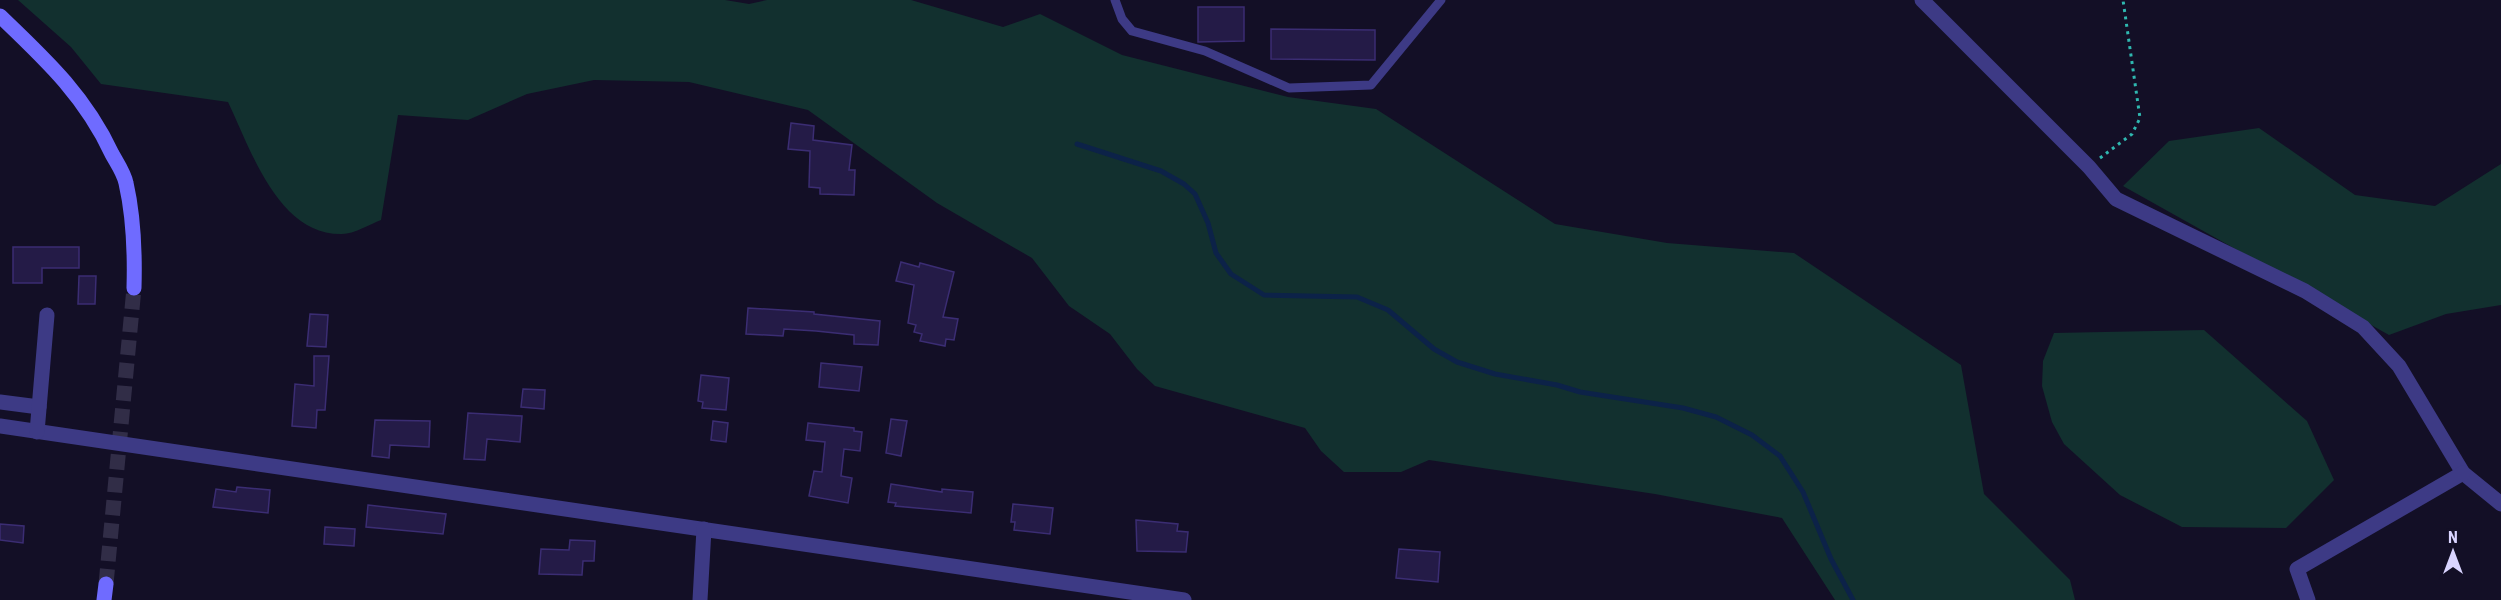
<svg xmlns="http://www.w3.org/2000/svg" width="2501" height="600" viewBox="0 0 2501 600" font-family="'Roboto Condensed',sans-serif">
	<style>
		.green { fill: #12302f }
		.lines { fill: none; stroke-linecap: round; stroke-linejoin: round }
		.stream { stroke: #0c2248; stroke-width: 5 }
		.building { fill: #241b47; stroke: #3b2d73; stroke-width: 1.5 }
		.secondary-tunnel { stroke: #312d47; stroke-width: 15; stroke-dasharray: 15 8; stroke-linecap: butt }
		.path { stroke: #2fb8b0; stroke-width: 3; stroke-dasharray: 3 4.5; stroke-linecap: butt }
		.lane { stroke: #3d3a85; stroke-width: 9 }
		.street { stroke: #3d3a85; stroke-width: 15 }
		.secondary { stroke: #6f6bff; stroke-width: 15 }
	</style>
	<rect width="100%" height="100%" fill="#130f26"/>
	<g class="green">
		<path d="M18 0H725L749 4 767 0H911L1003 27 1040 14 1122 55 1288 97 1376 109 1555 224 1667 243 1794 253 1961 365 1984 494 2070 580 2075 600H1835L1782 518 1655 494 1429 460 1401 472H1344L1321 451 1305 428 1155 386 1137 369 1110 334 1069 306 1032 258 937 203 808 110 689 82 594 80 527 94 468 120 398 115 381 220C370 224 354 234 342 234 278 235 251 150 228 102L101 84 71 47Z"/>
		<path d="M2259 128 2355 195 2435 206 2501 164V305L2446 314 2389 335 2123 186 2169 141Z"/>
		<path d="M2204 330 2307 421 2334 480 2286 528 2182 527 2120 495 2064 444 2052 422 2042 386 2043 361 2054 333Z"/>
	</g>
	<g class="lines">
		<path class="stream" d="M1077 144 1161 171 1184 184 1195 194 1208 223 1216 253 1231 274 1264 295 1357 297 1388 310 1434 349 1457 362 1495 374 1557 385 1580 392 1683 408 1716 417 1752 435 1780 456 1803 492 1831 559 1853 600"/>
	</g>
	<g class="building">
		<path d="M1198 7H1244V41L1198 42Z"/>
		<path d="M1271 29 1375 30V60L1271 59Z"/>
		<path d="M791 123 814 126 813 140 852 145 849 170H855L854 195 820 194V188L809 187 810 151 788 149Z"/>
		<path d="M13 247H79V268H42V283H13Z"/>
		<path d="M901 262 919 267 920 263 954 272 943 317 958 319 954 340 946 339 945 346 920 341 922 334 914 332 916 325 908 323 914 285 896 281Z"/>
		<path d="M79 276H96L95 304H78Z"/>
		<path d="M748 308 814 312V314L880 321 878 345 854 344V335L816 331 784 329 783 336 746 334Z"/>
		<path d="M310 314 328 315 326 347 307 346Z"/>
		<path d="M314 356H329L325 410H317L316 428 292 426 295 384 314 386Z"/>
		<path d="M821 363 862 367 859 391 819 387Z"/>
		<path d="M701 375 729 378 726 410 702 408 703 402 698 401Z"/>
		<path d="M523 389 545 390 544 409 521 407Z"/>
		<path d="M468 413 522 416 520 442 487 439 485 460 464 459Z"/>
		<path d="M891 419 907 421 901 456 886 453Z"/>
		<path d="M375 420 430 421 429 447 390 445 389 458 372 456Z"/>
		<path d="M713 421 728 423 726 442 711 440Z"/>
		<path d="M808 423 854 428V431L862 432 860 451 844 449 841 476 852 478 848 503 809 496 814 471 822 472 825 442 806 440Z"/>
		<path d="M891 484 942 492V489L973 492 971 513 895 506 896 503 888 502Z"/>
		<path d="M237 487 270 490 268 513 213 507 216 489 236 492Z"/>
		<path d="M1013 504 1053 508 1050 534 1014 530 1015 522H1011Z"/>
		<path d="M368 505 446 514 443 534 366 527Z"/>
		<path d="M1136 520 1178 524 1177 531 1188 532 1186 552 1137 551Z"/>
		<path d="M0 524 24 526 23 543 0 540Z"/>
		<path d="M325 527 355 529 354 546 324 544Z"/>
		<path d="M570 540 595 541 594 561H583L582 575 539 574 541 549 569 550Z"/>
		<path d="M1399 549 1440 552 1438 582 1396 578Z"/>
	</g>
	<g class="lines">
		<path class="secondary-tunnel" d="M106 584 134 288"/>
		<path class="path" d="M2100 158 2132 134 2140 118 2123 0"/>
		<path class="lane" d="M1115 0 1122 19 1132 31 1205 51 1289 88 1371 85 1441 0"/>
		<g class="street">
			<path d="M1922 0 2089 167 2116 199 2305 291 2363 327 2399 366 2463 473 2501 504"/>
			<path d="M0 402 39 407"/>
			<path d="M0 426 1184 600"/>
			<path d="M37 432 47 315"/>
			<path d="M700 600 704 529"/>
			<path d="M2308 600 2297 569 2463 473"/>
		</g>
		<g class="secondary">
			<path d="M0 16C46 60 85 96 112 154 117 163 124 173 126 183 134 218 135 253 134 288"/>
			<path d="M104 600 106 584"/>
		</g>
	</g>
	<g transform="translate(2453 552)" stroke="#130f26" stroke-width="4.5" paint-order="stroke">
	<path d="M0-4.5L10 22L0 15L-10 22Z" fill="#d9d4ff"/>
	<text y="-9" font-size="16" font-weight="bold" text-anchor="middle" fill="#d9d4ff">N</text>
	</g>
</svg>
